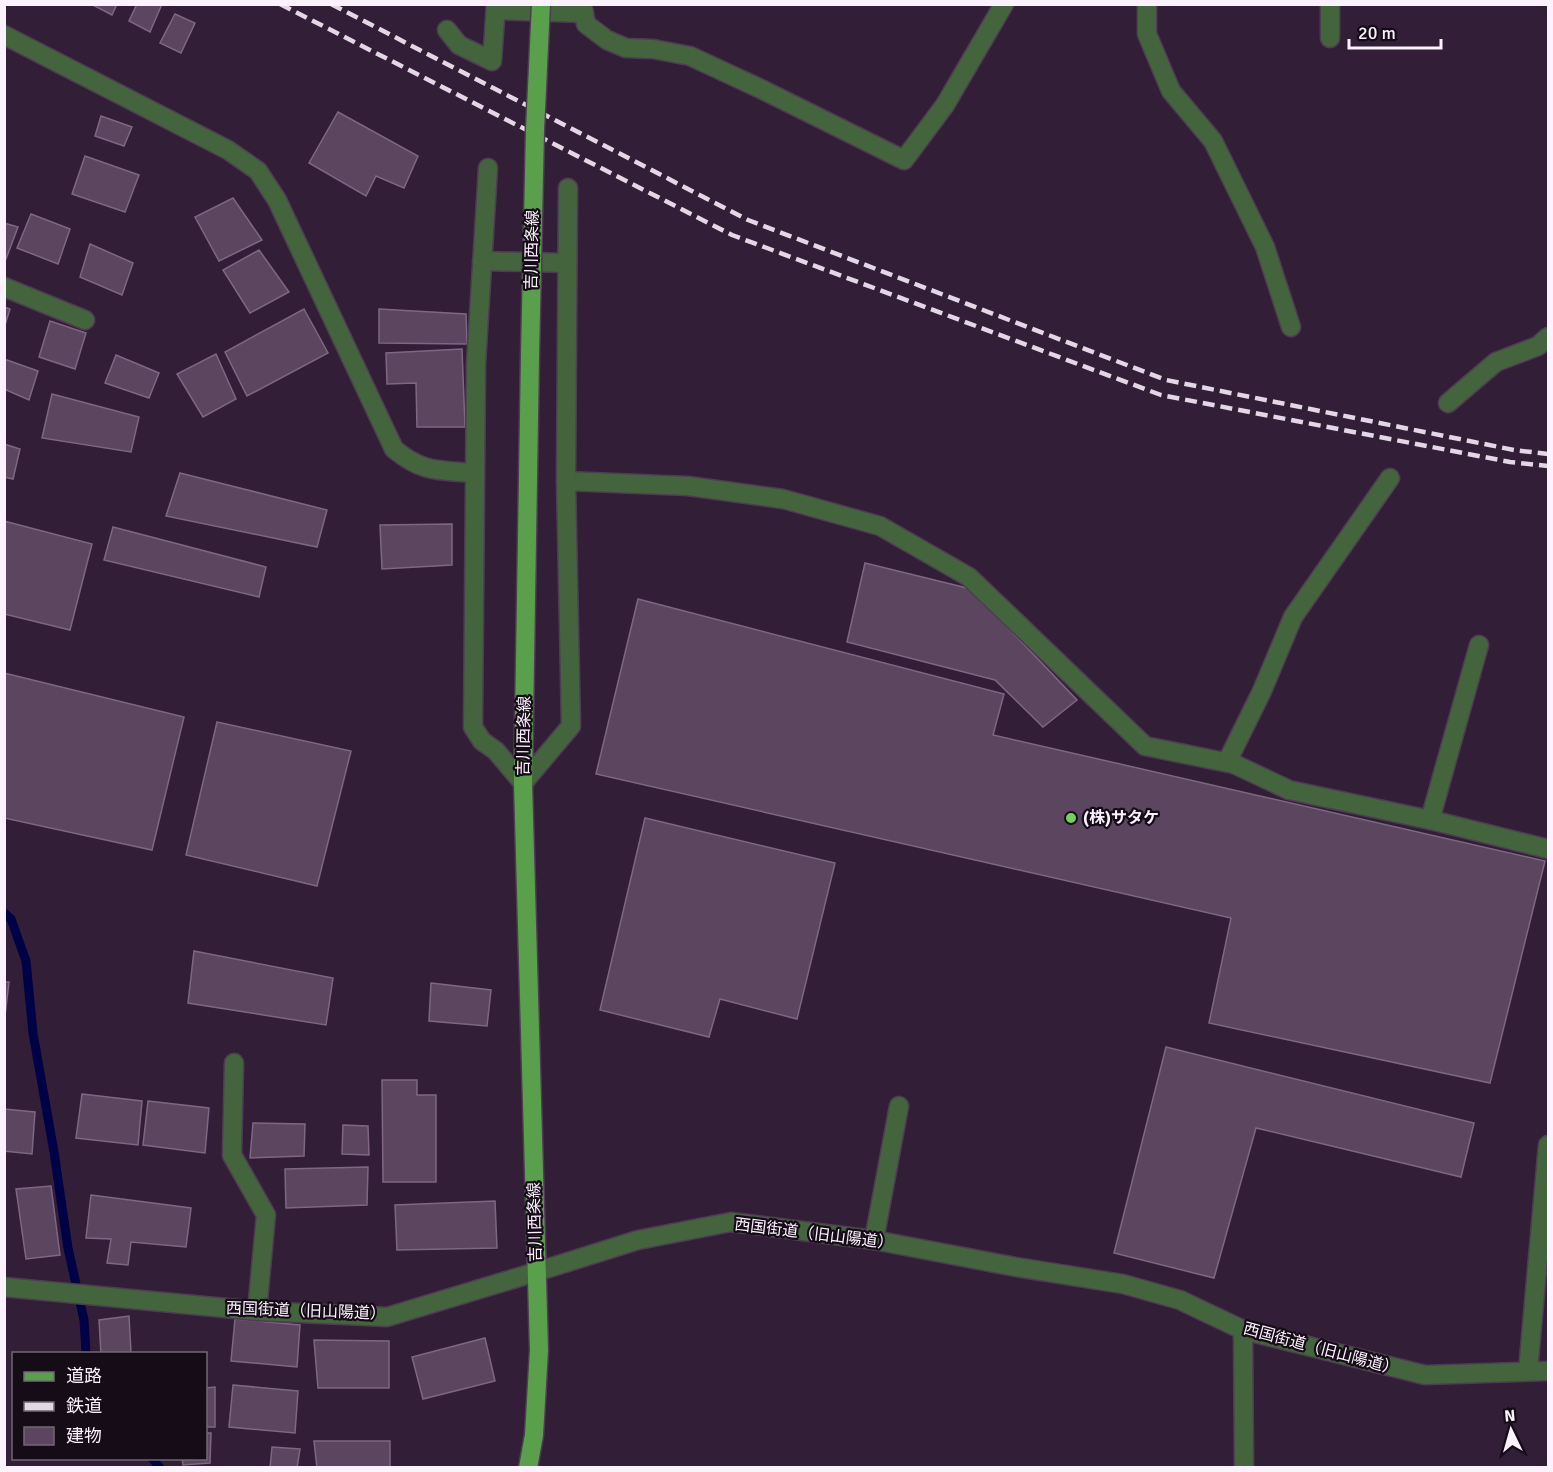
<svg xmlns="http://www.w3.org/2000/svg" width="1553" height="1472" viewBox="0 0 1553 1472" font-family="Signika,'Noto Sans JP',sans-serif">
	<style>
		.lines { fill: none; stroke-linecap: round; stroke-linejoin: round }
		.stream { stroke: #000047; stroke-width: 9 }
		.building { fill: #5b455f; stroke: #7f6784; stroke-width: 1.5 }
		.minor-casing { stroke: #4e3c52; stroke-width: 21 }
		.major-casing { stroke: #4e3c52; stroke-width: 21 }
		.minor { stroke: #43643c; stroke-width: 18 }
		.major { stroke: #5aa04c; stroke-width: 18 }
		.rail { stroke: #e3d7e6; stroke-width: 4.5; stroke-dasharray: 12 6; stroke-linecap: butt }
		.major-bridge-casing { stroke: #4e3c52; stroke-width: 21; stroke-linecap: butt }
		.major-bridge { stroke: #5aa04c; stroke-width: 18 }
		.poi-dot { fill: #71d25e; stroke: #150c17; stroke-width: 2 }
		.labels { text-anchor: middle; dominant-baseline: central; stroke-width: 4.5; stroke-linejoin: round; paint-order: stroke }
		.street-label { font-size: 16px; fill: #fcf1fe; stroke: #150c17 }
		.poi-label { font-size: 16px; font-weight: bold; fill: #fcf1fe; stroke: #150c17; text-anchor: start }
	</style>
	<rect width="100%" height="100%" fill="#321e36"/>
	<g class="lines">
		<g class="stream">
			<path d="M4 913 11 919 26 961 33 1033 54 1152 68 1248 84 1320 86 1354"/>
			<path d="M152 1458 160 1468"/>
		</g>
	</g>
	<g class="building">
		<path d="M91 4H117L112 15Z"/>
		<path d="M137 4H162L150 32 129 21Z"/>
		<path d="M175 14 195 23 181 53 160 43Z"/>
		<path d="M338 112 418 156 404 188 376 176 366 196 309 163Z"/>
		<path d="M101 116 132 127 124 146 95 136Z"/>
		<path d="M85 156 139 175 125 212 72 194Z"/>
		<path d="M233 198 262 240 219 261 195 217Z"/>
		<path d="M31 214 70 229 58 264 17 248Z"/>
		<path d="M4 223 18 227 6 259 4 258Z"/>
		<path d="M90 244 133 263 122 295 80 277Z"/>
		<path d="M259 250 289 292 250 313 223 270Z"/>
		<path d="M4 307 10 309 4 328Z"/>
		<path d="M304 309 328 353 247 396 225 352Z"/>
		<path d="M379 309 466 314 467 344 379 343Z"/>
		<path d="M50 321 86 333 75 369 39 357Z"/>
		<path d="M462 349 465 427H417L416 383 387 384 386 353Z"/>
		<path d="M216 354 236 399 203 417 177 374Z"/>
		<path d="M116 355 159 373 149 398 105 383Z"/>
		<path d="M4 359 38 371 29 400 4 389Z"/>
		<path d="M52 394 139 417 131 452 42 438Z"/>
		<path d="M4 444 20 449 13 479 4 477Z"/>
		<path d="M180 473 327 510 317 547 166 516Z"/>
		<path d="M4 521 92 544 70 630 4 614Z"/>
		<path d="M452 524V565L382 569 380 525Z"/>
		<path d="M113 527 266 567 259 597 104 560Z"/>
		<path d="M865 563 971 589 1077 700 1043 727 995 680 847 642Z"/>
		<path d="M638 599 1004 694 993 735 1545 861 1490 1083 1209 1023 1231 918 596 774Z"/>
		<path d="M4 673 184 717 152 850 4 818Z"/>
		<path d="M217 722 351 751 317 886 186 855Z"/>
		<path d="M645 818 835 863 797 1019 720 999 709 1037 600 1010Z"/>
		<path d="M194 951 333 978 326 1025 188 1003Z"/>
		<path d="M4 982H9L4 1024Z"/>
		<path d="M431 983 491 990 487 1026 429 1021Z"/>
		<path d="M1166 1047 1474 1123 1461 1177 1256 1128 1214 1278 1114 1253Z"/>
		<path d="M382 1080H417V1095H436V1182H383Z"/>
		<path d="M82 1094 142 1101 138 1145 76 1138Z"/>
		<path d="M148 1101 209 1108 205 1153 143 1145Z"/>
		<path d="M4 1109 35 1112 32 1154 4 1151Z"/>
		<path d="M253 1123 305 1124 304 1156 250 1158Z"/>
		<path d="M343 1125 368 1126 369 1155 342 1154Z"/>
		<path d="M368 1167 367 1205 286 1208 285 1169Z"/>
		<path d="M51 1186 60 1255 26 1259 16 1189Z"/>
		<path d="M91 1195 191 1208 186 1247 131 1242 128 1265 107 1263 111 1239 86 1238Z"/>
		<path d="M495 1201 497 1248 397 1250 395 1205Z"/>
		<path d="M129 1316 131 1353 101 1354 99 1320Z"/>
		<path d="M235 1319 300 1325 297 1367 231 1361Z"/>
		<path d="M485 1338 495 1381 423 1399 412 1357Z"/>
		<path d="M314 1340 389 1341V1388H318Z"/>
		<path d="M233 1385 298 1391 295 1433 229 1427Z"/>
		<path d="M215 1387V1427H206V1388Z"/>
		<path d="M206 1433H211L210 1463 183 1465 182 1458H206Z"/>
		<path d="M314 1441H390V1468H317Z"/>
		<path d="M272 1447 300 1449 297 1468H270Z"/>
	</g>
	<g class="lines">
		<g class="minor-casing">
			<g id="minor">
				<path d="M582 4 586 24 607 40 626 48 653 49 690 56 761 89 904 160 945 105 1004 4"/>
				<path d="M1147 4V34L1171 91 1213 141 1265 247 1291 327"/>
				<path d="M496 10 584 13"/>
				<path d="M447 30 459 45 492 61 496 4"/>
				<path d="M4 35 228 150 258 171 277 200 394 449C423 473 438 470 474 473"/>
				<path d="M1330 38V4"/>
				<path d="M488 168 476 364 473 727 482 741 496 751 523 783 571 726 566 481 688 486 783 499 880 526 969 577 1145 746 1234 764 1289 790 1435 821 1548 849"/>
				<path d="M482 261 567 263"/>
				<path d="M4 287 85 320"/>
				<path d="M1448 403 1496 362 1538 346 1548 337"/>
				<path d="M566 481 568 188"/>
				<path d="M1227 762 1262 691 1293 617 1390 478"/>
				<path d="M1430 820 1479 645"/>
				<path d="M234 1063 232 1155 266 1215 257 1311"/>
				<path d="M874 1240 899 1106"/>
				<path d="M4 1287 257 1311 387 1317 536 1272 638 1240 731 1222 874 1240 1016 1267 1123 1284 1180 1300 1243 1330 1425 1375 1548 1371"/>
				<path d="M1243 1330 1244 1468"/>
				<path d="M1528 1371 1548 1145"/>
			</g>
		</g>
		<g class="major-casing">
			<path id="major" d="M528 1468 534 1435 539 1350 523 783 530 356"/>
		</g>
		<use href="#minor" class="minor"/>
		<use href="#major" class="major"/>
		<g class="rail">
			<path d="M280 4 732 235 1161 395 1510 462 1548 466"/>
			<path d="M331 4 748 220 1166 380 1514 450 1548 454"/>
		</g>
		<g class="major-bridge-casing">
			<path id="major-bridge" d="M530 356 535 130 541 4"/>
		</g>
		<use href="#major-bridge" class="major-bridge"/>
	</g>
	<circle class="poi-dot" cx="1071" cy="818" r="6"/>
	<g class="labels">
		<g class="street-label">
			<text transform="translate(532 250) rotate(-89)">吉川西条線</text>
			<text transform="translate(524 736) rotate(-89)">吉川西条線</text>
			<text transform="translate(535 1222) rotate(-91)">吉川西条線</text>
			<text transform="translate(814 1234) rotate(7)">西国街道（旧山陽道）</text>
			<text transform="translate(306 1311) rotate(2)">西国街道（旧山陽道）</text>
			<text transform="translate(1321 1349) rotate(15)">西国街道（旧山陽道）</text>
		</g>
		<g class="poi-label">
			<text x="1083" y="818">(株)サタケ</text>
		</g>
	</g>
	<rect width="1553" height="1472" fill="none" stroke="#fcf1fe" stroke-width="12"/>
	<rect x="12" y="1352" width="195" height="108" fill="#150c17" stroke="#716873" stroke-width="1.5"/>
	<rect x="24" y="1372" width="30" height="9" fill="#5aa04c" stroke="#716873" stroke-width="1.5"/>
	<text x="66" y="1382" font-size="18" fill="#fcf1fe">道路</text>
	<rect x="24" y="1402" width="30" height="9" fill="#e3d7e6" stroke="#716873" stroke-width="1.5"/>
	<text x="66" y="1412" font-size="18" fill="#fcf1fe">鉄道</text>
	<rect x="24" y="1427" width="30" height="18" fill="#5b455f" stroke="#716873" stroke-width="1.5"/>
	<text x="66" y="1442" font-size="18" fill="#fcf1fe">建物</text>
	<g transform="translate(1511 1430) rotate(355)" stroke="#150c17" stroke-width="4.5" paint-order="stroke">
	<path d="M0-4.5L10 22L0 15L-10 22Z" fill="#fcf1fe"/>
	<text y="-9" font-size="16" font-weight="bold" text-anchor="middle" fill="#fcf1fe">N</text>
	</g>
	<path d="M1349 39v9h92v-9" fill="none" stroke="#fcf1fe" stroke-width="3"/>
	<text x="1358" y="39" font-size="18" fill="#fcf1fe" stroke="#150c17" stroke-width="4.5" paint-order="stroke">20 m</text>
</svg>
